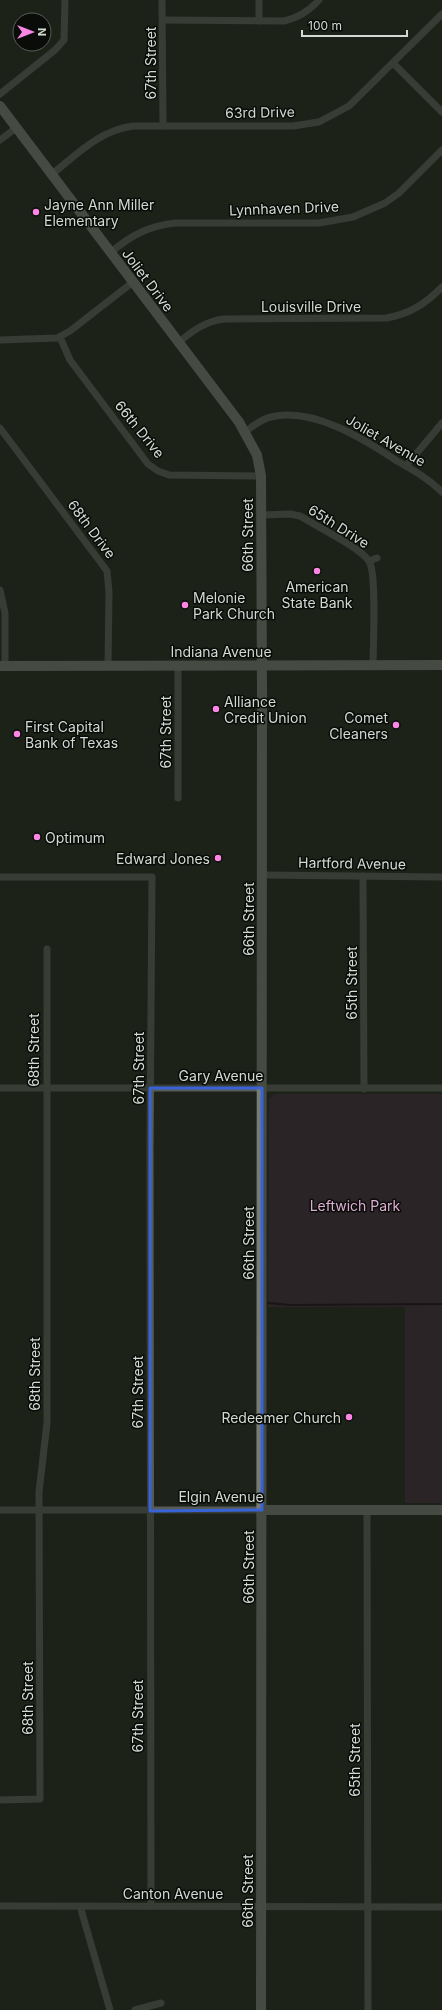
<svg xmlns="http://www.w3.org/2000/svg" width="442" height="2010" viewBox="0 0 442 2010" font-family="Inter,sans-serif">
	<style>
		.green { fill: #3c2737 }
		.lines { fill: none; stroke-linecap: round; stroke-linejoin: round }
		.stream { stroke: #140311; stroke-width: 2 }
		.street { stroke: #575b56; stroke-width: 7 }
		.secondary { stroke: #767b74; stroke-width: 10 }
		.marked { fill: none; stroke: #3863d7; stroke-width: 3; stroke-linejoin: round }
		.poi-dot { fill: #fc86e4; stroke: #090c08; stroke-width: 1.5 }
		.labels { text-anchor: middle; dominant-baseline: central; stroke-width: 3; stroke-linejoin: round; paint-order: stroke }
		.street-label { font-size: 14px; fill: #d4d9d3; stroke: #090c08 }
		.poi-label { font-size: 14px; fill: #d4d9d3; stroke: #090c08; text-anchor: start }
		.park-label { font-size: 14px; fill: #dfadd3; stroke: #090c08 }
	</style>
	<rect width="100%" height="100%" fill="#1d231a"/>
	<path class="green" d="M276 1094H442V1503H405V1307H268L269 1100 273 1095Z"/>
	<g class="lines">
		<path class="stream" d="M268 1303 291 1305 442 1304"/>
		<g class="street">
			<path d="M162 0 163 126"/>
			<path d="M259 0V21"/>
			<path d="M163 20 284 21C299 18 309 11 319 0"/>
			<path d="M393 63 442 112"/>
			<path d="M0 94 55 50 64 40 65 0"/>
			<path d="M0 140 16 128"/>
			<path d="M51 175C76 155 100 130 133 126H293L319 122 349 106 442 14"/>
			<path d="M110 253C130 236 148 226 175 223H319L353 217 385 203 399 193 442 150"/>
			<path d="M60 337 70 360 148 464 158 471 169 475 261 476"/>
			<path d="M0 340 57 338 70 331 133 282"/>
			<path d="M178 343C192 331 206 321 224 319L386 318C410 314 425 304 442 287"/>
			<path d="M0 428 107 571 109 592 108 665"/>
			<path d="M245 432C253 426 261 419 271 417 313 407 364 439 397 461 413 470 429 479 442 492"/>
			<path d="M406 466 442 423"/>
			<path d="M262 515 290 514 300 516C316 526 359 547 369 561 377 573 373 647 373 665"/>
			<path d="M369 561 377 558"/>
			<path d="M0 590 5 613V666"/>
			<path d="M178 665V798"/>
			<path d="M262 875 442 877"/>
			<path d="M363 876 364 1089"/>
			<path d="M0 877H152L150 1147 151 1906"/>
			<path d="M0 1088H442"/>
			<path d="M0 1510H262"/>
			<path d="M367 1510 368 2010"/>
			<path d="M0 1800 40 1799 39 1492 47 1423V949"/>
			<path d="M0 1906 442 1907"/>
			<path d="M80 1906 110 2010"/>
			<path d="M135 2010 161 2003"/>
		</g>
		<g class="secondary">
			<path d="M0 106 239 422 257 455 261 476 262 689 261 2010"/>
			<path d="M0 666 442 665"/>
			<path d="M262 1510H442"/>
		</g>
	</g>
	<path d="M0 0H442V2010H0ZM150 1088H262V1510L150 1511Z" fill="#1d231a" fill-opacity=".55" fill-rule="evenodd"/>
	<path class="marked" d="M150 1088H262V1510L150 1511Z"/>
	<g class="poi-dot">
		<circle cx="36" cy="212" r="4"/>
		<circle cx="317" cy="571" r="4"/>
		<circle cx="185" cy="605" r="4"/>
		<circle cx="216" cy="709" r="4"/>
		<circle cx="396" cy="725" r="4"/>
		<circle cx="17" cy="734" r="4"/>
		<circle cx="37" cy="837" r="4"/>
		<circle cx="218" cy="858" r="4"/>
		<circle cx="349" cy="1417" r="4"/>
	</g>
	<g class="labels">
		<g class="street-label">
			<text transform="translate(150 63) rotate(-90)">67th Street</text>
			<text transform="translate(260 112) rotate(-1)">63rd Drive</text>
			<text transform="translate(284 208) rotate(-2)">Lynnhaven Drive</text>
			<text transform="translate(148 280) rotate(53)">Joliet Drive</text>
			<text x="311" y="306">Louisville Drive</text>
			<text transform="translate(140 429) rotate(51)">66th Drive</text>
			<text transform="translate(386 440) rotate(30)">Joliet Avenue</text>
			<text transform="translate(339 526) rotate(32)">65th Drive</text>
			<text transform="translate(92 529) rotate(53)">68th Drive</text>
			<text transform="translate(247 535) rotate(-90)">66th Street</text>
			<text x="221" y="651">Indiana Avenue</text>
			<text transform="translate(165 732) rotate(-90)">67th Street</text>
			<text transform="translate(352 863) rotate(1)">Hartford Avenue</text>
			<text transform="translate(248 919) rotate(-90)">66th Street</text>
			<text transform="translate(351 983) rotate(-90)">65th Street</text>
			<text transform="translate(33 1050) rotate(-90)">68th Street</text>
			<text transform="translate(138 1068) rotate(-90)">67th Street</text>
			<text x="221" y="1075">Gary Avenue</text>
			<text transform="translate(248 1243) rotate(-90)">66th Street</text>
			<text transform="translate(34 1374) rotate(-90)">68th Street</text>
			<text transform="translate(137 1392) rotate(-90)">67th Street</text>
			<text x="221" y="1496">Elgin Avenue</text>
			<text transform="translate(248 1567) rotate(-90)">66th Street</text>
			<text transform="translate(27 1698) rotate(-90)">68th Street</text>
			<text transform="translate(137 1716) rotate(-90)">67th Street</text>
			<text transform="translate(354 1760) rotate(-90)">65th Street</text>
			<text transform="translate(247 1891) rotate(-90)">66th Street</text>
			<text x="173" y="1893">Canton Avenue</text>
		</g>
		<g class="poi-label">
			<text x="44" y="204">Jayne Ann Miller<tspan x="44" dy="16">Elementary</tspan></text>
			<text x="317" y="586" text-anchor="middle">American<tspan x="317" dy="16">State Bank</tspan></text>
			<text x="193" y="597">Melonie<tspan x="193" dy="16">Park Church</tspan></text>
			<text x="224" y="701">Alliance<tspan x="224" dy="16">Credit Union</tspan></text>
			<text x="388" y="717" text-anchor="end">Comet<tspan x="388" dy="16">Cleaners</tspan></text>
			<text x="25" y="726">First Capital<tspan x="25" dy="16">Bank of Texas</tspan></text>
			<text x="45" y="837">Optimum</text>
			<text x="210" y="858" text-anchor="end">Edward Jones</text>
			<text x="341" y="1417" text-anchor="end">Redeemer Church</text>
		</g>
		<g class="park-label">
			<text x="355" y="1205">Leftwich Park</text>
		</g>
	</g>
	<g transform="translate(32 32) rotate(90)"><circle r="19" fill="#090c08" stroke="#5a5e59"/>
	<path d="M0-3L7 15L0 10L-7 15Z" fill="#fc86e4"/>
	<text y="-6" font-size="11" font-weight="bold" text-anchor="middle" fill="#d4d9d3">N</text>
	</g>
	<path d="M302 30v6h105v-6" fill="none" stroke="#d4d9d3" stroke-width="2"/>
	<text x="308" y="30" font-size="12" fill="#d4d9d3" stroke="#090c08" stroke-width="3" paint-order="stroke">100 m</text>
</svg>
